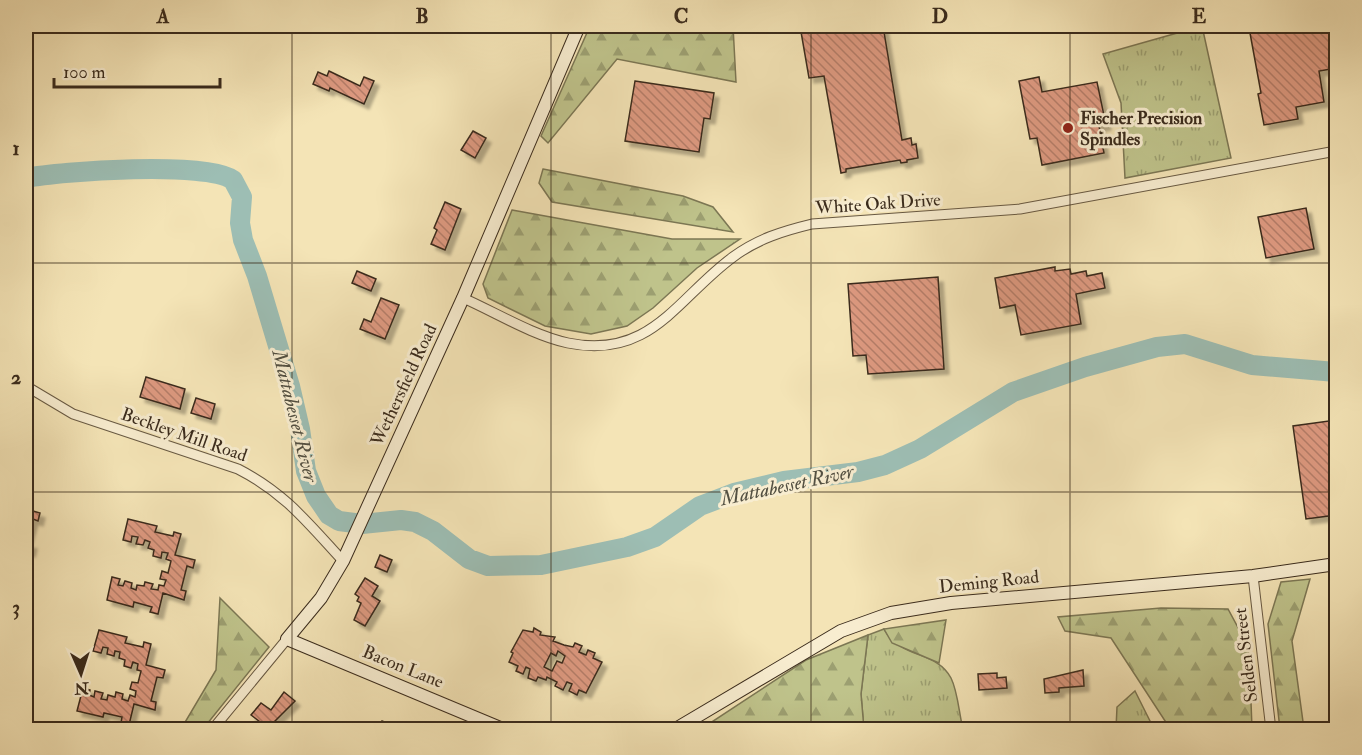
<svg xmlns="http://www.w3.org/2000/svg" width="1362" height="755" viewBox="0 0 1362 755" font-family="'IM FELL Double Pica',serif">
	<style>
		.grass { fill: url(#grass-tufts); stroke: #7c7754; stroke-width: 1.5 }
		.forest { fill: url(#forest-firs); stroke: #7c7754; stroke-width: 1.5 }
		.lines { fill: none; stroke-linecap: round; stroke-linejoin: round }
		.river { stroke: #9dbeb4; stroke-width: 20 }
		.building { fill: url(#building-back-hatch); stroke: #3a2b1c; stroke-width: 1.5; fill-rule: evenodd; filter: url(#shadow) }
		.street-casing { stroke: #685942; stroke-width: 11 }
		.secondary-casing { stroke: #3a2b1c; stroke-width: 14 }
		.street { stroke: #f8edd0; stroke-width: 9 }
		.secondary { stroke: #f8edd0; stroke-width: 12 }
		.grid { fill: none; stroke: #3a2b1c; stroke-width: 1.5; stroke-opacity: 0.55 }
		.poi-dot { fill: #8f2418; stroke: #f8edd0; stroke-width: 2 }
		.labels { text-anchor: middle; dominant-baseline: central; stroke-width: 6; stroke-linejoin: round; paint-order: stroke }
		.poi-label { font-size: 18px; font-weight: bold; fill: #3a2b1c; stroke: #f8edd0; text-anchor: start }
		.street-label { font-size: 18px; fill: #3a2b1c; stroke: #f8edd0 }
		.water-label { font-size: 20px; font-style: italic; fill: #535042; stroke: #f8edd0 }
		.neatline { fill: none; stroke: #3a2b1c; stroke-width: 2 }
		.grid-label { font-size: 20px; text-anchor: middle; font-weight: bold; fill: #3a2b1c }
	</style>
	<defs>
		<pattern id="grass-tufts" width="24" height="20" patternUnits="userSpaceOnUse" patternTransform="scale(1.5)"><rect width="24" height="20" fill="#bfc38b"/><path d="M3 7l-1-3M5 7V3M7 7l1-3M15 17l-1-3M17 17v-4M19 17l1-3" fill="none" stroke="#9c9f71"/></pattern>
		<pattern id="forest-firs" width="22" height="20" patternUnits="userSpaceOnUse" patternTransform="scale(1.5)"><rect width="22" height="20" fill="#bfc38b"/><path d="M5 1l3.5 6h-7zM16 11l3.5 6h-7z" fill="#9c9f71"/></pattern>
		<pattern id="building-back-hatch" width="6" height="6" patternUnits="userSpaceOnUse" patternTransform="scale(1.5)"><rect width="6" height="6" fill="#dd9980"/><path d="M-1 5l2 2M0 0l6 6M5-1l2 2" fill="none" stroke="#b47d68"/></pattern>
		<filter id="shadow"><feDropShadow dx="5" dy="5" stdDeviation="1.5" flood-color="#0004"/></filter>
	</defs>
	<rect width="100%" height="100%" fill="#f4e4b6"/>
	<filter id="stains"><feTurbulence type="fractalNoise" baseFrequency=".00333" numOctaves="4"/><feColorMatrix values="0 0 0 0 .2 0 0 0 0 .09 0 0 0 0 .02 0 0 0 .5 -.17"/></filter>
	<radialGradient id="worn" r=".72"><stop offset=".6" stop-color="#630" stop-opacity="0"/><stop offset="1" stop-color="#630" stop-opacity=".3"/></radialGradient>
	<g class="grass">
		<path d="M1202 26 1231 158 1125 178 1121 103 1103 54Z"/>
		<path d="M884 629C902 660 936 650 951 678 958 692 959 714 963 729L864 730 861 694 868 635Z"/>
		<path d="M1135 691 1154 729H1116L1117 707Z"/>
	</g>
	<g class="forest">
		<path d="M590 26H733L736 82 617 59 548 143 541 136Z"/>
		<path d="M543 169 683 196 713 207 733 232 552 202 539 183Z"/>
		<path d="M512 210 672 239H740L697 268 653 308 627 326 591 334 545 326 488 298 483 284Z"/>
		<path d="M1310 579 1292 641 1304 729H1280L1268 624 1281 582Z"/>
		<path d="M220 598 269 647 203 729H181L216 670Z"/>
		<path d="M1161 608 1228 609 1249 648 1252 729 1169 727 1111 638 1065 631 1058 617Z"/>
		<path d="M946 620 939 663 892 643 884 629Z"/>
		<path d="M868 635 861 694 864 729H701L806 660Z"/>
	</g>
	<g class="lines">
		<path class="river" d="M26 178C60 171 208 161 233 180L242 197 240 223 243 240 257 276 290 386 300 429 306 471 316 496 329 515 339 521 362 524 401 520 415 522 433 531 469 559 488 566 541 565 627 547 655 537 700 506 734 493 784 481 858 472 885 465 920 449 1013 392 1085 367 1157 347 1185 344 1252 365 1336 372"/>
	</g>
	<g class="building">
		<path d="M800 26H883L902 140 911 138 912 145 916 144 918 158 907 160V162L901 163 900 160 846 169V172L841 173 824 76 809 78Z"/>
		<path d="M1293 26H1336V68L1319 71 1324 102 1296 107 1298 119 1264 125 1258 94 1261 93 1250 33Z"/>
		<path d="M329 71 360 86 364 77 374 81 364 104 330 88 329 91 313 84 318 72 327 76Z"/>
		<path d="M1039 77 1042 92 1097 82 1106 125 1099 126 1104 153 1042 165 1037 138 1030 139 1019 81Z"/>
		<path d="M635 81 714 93 710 119 704 118 699 152 625 141Z"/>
		<path d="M473 131 486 138 475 158 461 150Z"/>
		<path d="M445 202 461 209 445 250 431 244 437 230 434 228Z"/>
		<path d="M1306 208 1314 249 1266 258 1258 217Z"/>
		<path d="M1055 267V271L1070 269 1071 274 1086 271 1087 276 1102 273 1105 288 1076 294 1081 324 1021 335 1015 305 1000 308 995 278Z"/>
		<path d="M357 271 376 279 371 291 352 283Z"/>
		<path d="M938 277 944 369 868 374 866 355 853 356 848 284Z"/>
		<path d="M381 298 399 305 385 339 360 329 364 319 371 322Z"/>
		<path d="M146 377 185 389 180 409 140 397Z"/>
		<path d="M196 398 215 404 211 419 191 413Z"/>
		<path d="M1336 420V515L1306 519 1293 426Z"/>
		<path d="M26 509 40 513 38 521 33 519 26 543 32 544 30 552 26 551Z"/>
		<path d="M128 519 157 526 155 532 173 536 174 532 181 534 175 555 195 560 193 568 187 566 181 590 186 591 184 600 163 593 158 614 150 612 152 607 134 602 133 607 107 600 112 577 120 579 118 585 123 586 125 581 132 583 131 588 136 590 137 585 144 586 145 582 153 584 151 589 158 590 159 585 164 586 166 580 160 579 162 571 168 573 171 561 166 559 168 553 162 552 161 558 153 556 154 550 148 548 150 542 145 540 143 545 136 544 138 537 132 536 131 542 123 540Z"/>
		<path d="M380 555 392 560 387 572 375 567Z"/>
		<path d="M365 578 378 586 372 596 380 601 365 626 354 620 361 603 357 601 359 597 355 594Z"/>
		<path d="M534 628 541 632 540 635 555 637 553 641 564 645 573 647 575 643 582 646 579 652 586 655 588 650 595 653 593 658 602 662 586 693 579 690 577 695 569 691 572 684 567 682 563 690 555 686 557 682 547 677 546 680 538 677 536 681 528 678 530 669 526 667 523 674 516 671 518 666 509 662 513 653 511 652 523 630 533 632ZM558 651 565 656 562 663 557 661 552 671 544 667 551 653 556 656Z"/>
		<path d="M99 630 127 637 125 643 143 647 144 642 151 644 146 665 165 670 163 678 157 677 151 701 156 702 155 710 134 704 129 725 121 723 122 717 104 713 103 717 77 711 83 688 90 690 89 695 94 697 95 691 103 693 101 699 107 700 108 695 115 697 116 692 123 694 122 699 128 701 130 695 135 697 136 691 130 689 132 682 138 683 141 671 137 670 138 664 133 662 131 668 124 666 125 660 119 658 120 652 115 651 114 656 107 654 108 648 103 647 101 653 93 651Z"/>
		<path d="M1083 670 1084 686 1059 688V692L1045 693 1044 679Z"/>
		<path d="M997 673V678L1006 677 1007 688 979 690 978 674Z"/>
		<path d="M284 692 295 701 268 728 251 715 261 703 271 710Z"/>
		<path d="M382 721 404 730H376Z"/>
	</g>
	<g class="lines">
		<g class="street-casing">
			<g id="street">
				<path d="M463 298C497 313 532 335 568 343 651 360 677 298 733 257 757 239 783 231 812 224L1020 209 1336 151"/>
				<path d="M26 386 73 414 238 469C285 493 308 523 343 561"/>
				<path d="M1253 576 1271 730"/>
				<path d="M212 730 287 639"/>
			</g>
		</g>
		<g class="secondary-casing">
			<g id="secondary">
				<path d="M505 730 287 639 321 598 343 561 463 298 579 26"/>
				<path d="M674 730 841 631 891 613 951 603 1253 576 1336 564"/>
			</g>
		</g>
		<use href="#street" class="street"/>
		<use href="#secondary" class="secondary"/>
	</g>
	<path class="grid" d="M292 26V730M551 26V730M811 26V730M1070 26V730M26 263H1336M26 492H1336"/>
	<circle class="poi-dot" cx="1068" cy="128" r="6"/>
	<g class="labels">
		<g class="poi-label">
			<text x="1080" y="118">Fischer Precision<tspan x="1080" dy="21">Spindles</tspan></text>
		</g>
		<g class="street-label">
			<text transform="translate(878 204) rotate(-4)">White Oak Drive</text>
			<text transform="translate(404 385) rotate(-65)">Wethersfield Road</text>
			<text transform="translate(184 435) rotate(19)">Beckley Mill Road</text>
			<text transform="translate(989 582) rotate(-6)">Deming Road</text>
			<text transform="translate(1246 655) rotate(-97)">Selden Street</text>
			<text transform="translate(403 667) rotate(22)">Bacon Lane</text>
		</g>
		<g class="water-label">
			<text transform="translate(295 416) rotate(76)">Mattabesset River</text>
			<text transform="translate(787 485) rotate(-12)">Mattabesset River</text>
		</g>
	</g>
	<rect width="1362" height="755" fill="none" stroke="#f4e4b6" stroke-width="66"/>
	<g transform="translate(81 674) rotate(177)" stroke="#f8edd0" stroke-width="4.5" paint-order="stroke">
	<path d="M0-4.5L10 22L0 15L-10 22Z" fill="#3a2b1c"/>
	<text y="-9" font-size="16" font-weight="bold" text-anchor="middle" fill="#3a2b1c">N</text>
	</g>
	<path d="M54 78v9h166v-9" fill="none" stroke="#3a2b1c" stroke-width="3"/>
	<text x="63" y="78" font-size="18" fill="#3a2b1c" stroke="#f8edd0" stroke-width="4.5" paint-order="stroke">100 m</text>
	<rect x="33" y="33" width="1296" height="689" class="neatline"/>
	<g class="grid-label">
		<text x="163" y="23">A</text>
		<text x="422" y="23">B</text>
		<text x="681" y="23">C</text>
		<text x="940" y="23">D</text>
		<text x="1199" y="23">E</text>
		<text x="16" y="155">1</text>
		<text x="16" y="384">2</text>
		<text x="16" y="614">3</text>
	</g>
	<rect width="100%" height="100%" filter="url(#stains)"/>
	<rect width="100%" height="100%" fill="url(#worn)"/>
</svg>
